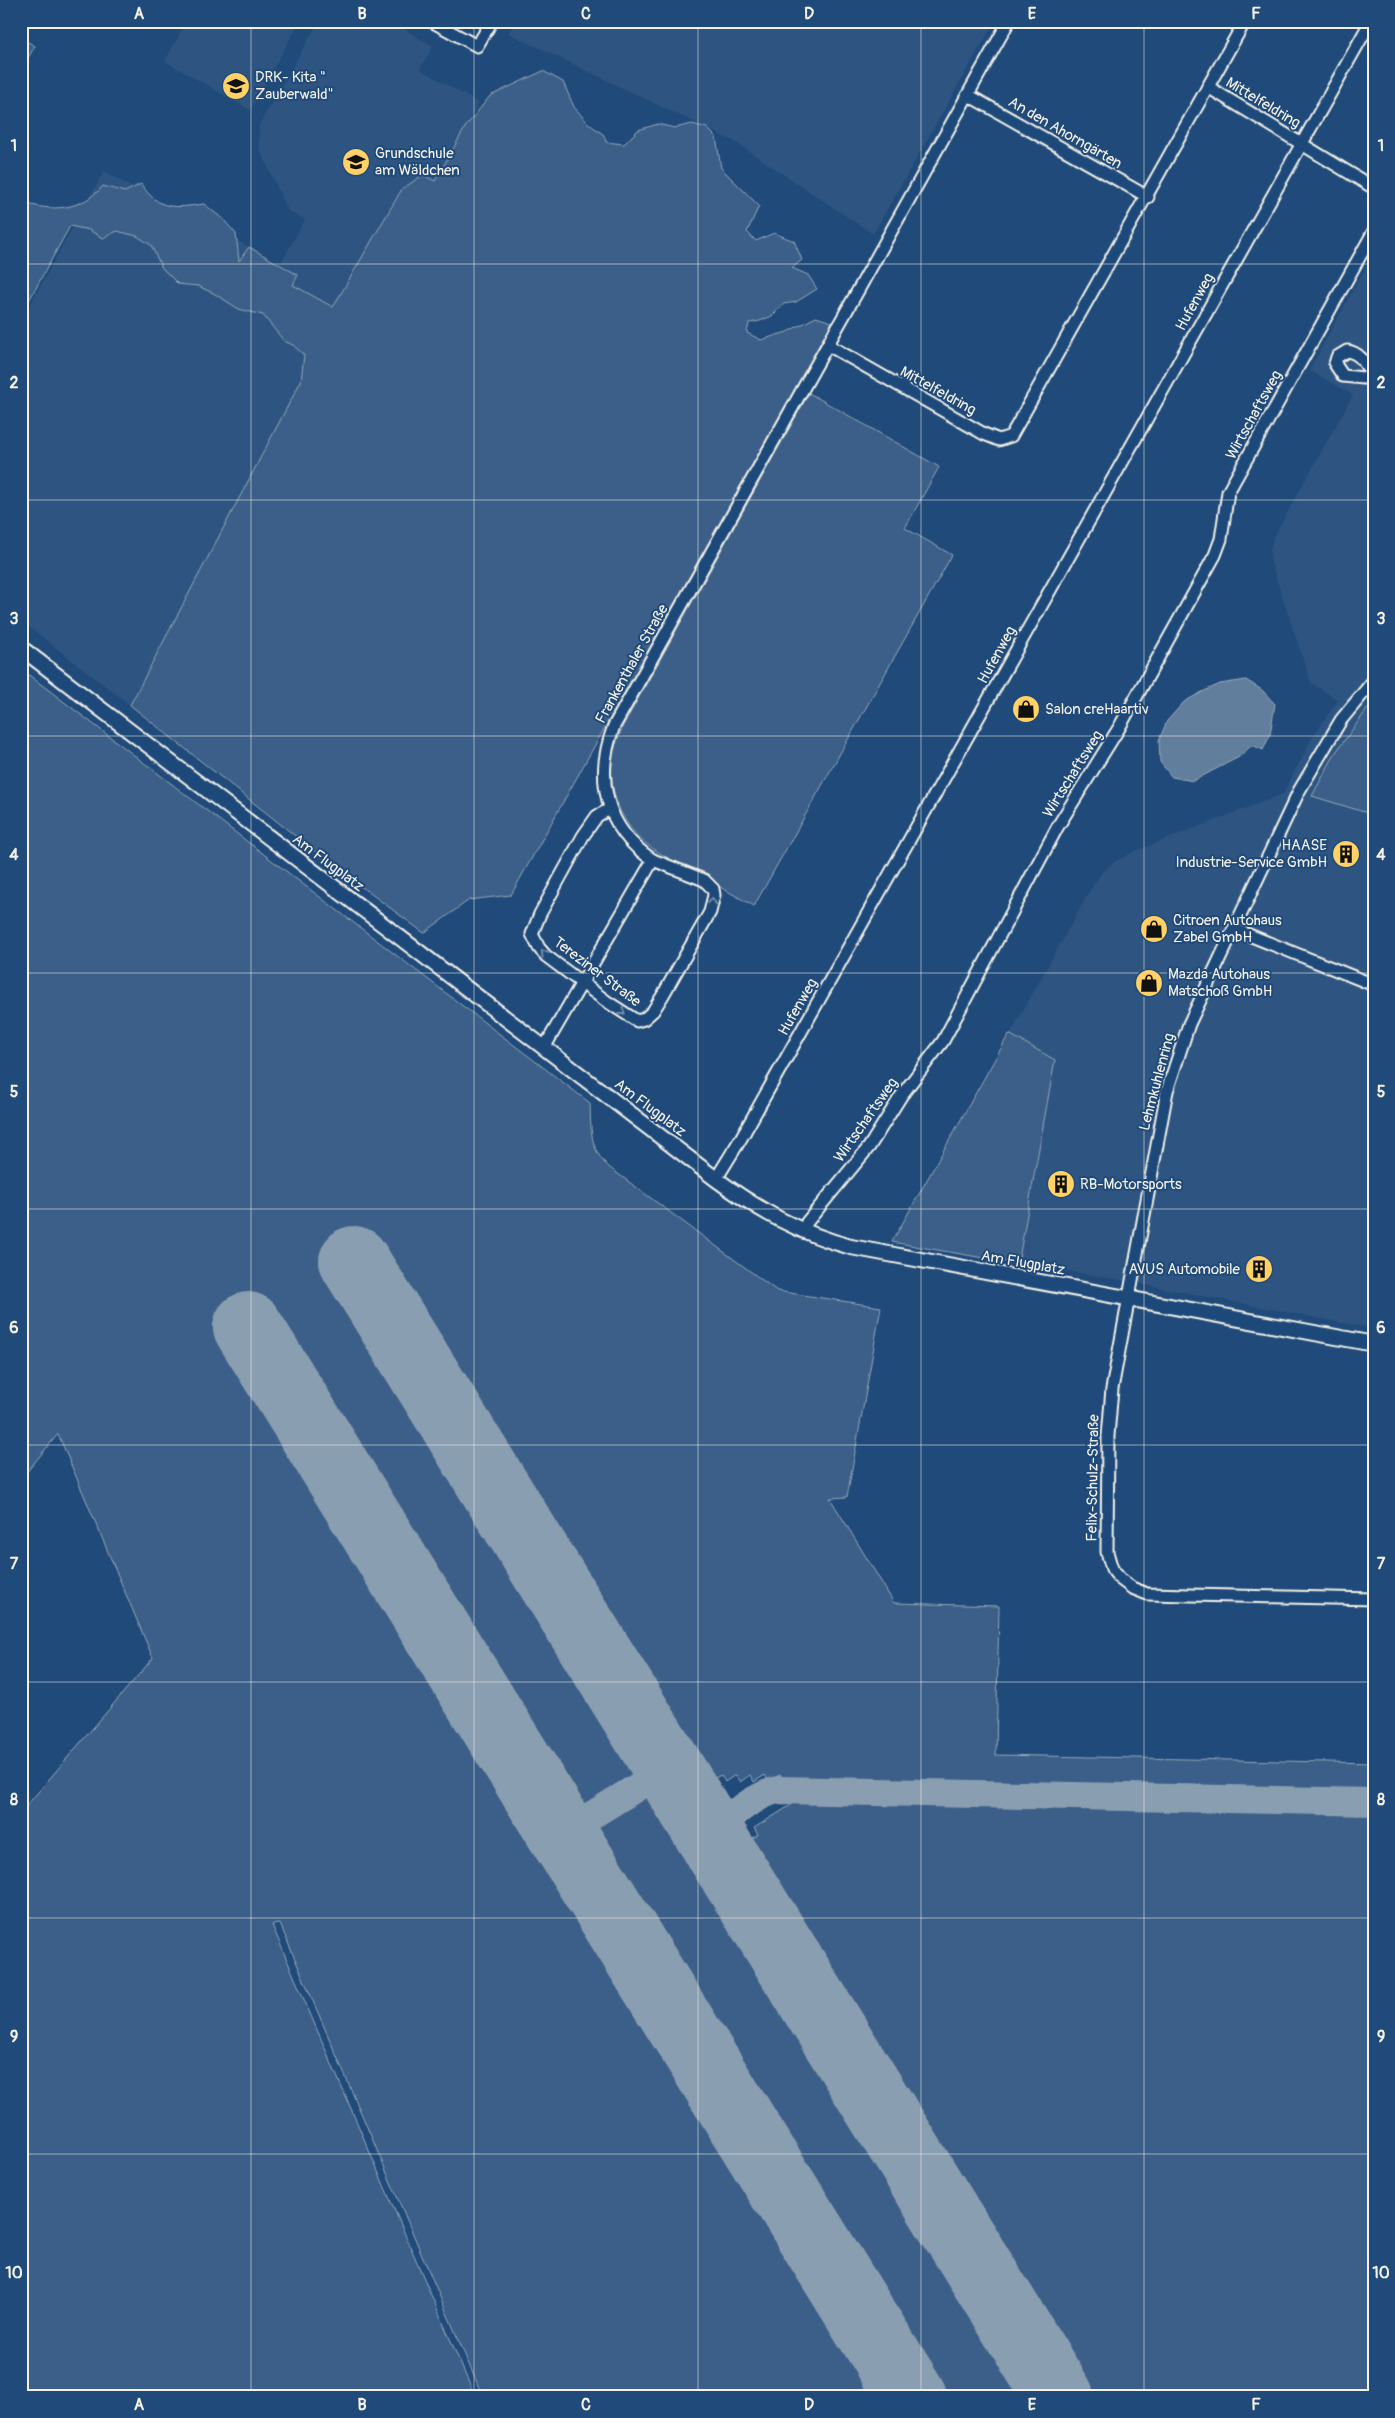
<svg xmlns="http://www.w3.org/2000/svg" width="1395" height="2418" viewBox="0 0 1395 2418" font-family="Pangolin,sans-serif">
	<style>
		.built { fill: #2d5581 }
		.green { fill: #3a5f88; stroke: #97a8b8 }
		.water { fill: #627e9d; stroke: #9cacbb }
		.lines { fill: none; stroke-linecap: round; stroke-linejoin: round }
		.taxiway { stroke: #8a9eb1; stroke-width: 28 }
		.runway { stroke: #8a9eb1; stroke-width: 70 }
		.minor-casing { stroke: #f4f1e8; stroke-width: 15 }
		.tertiary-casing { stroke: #f4f1e8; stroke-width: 18 }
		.minor { stroke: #1f4a7a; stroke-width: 11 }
		.tertiary { stroke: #1f4a7a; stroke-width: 14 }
		.oneway { stroke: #748da6 }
		.grid { fill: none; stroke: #f4f1e8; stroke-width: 1; stroke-opacity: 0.55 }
		.labels { text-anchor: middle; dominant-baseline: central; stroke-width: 4; stroke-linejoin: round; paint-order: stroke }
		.poi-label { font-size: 15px; fill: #f4f1e8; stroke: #1f4a7a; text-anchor: start }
		.street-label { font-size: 15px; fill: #f4f1e8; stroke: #1f4a7a }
		.neatline { fill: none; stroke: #f4f1e8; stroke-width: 2 }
		.grid-label { font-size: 16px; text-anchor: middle; font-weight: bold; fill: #f4f1e8 }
	</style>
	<rect width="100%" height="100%" fill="#1f4a7a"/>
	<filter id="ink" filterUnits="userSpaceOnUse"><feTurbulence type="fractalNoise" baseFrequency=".02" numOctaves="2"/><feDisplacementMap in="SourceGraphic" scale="10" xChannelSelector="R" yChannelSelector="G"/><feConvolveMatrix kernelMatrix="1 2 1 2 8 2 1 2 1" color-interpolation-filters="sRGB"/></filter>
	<g filter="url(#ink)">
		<g class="built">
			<path d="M187 21H300L250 110 165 61Z"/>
			<path d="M319 21H391L433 46 420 69 479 103 435 181 402 189 333 307 293 286 347 322 130 705 21 621V321L104 171 178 214 181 210 280 264 305 220 288 211 259 148V125Z"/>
			<path d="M515 21H995L873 234 735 142 508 33Z"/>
			<path d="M1374 252V1329L1126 1281 894 1241 1092 887 1102 872 1114 862 1133 852 1283 794 1312 738 1338 700 1311 683 1271 563 1270 551 1273 538 1353 395 1309 370Z"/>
		</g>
		<g class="green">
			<path d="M21 38 35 46 21 70Z"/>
			<path d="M543 71 563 82 574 107 588 123 604 135 606 142 624 144 638 130 658 124 674 128 692 124 707 128 716 137 721 168 759 206 747 232 756 241 774 233 794 241 802 260 792 268 808 275 817 289 796 302 784 304 772 316 760 321 749 323 747 333 761 340 787 332 816 317 832 322 511 895 469 900 424 933 332 865 130 705 301 381 304 355 293 345 284 341 263 315 239 309 215 294 198 286 178 284 162 268 151 245 137 236 117 231 103 238 89 230 70 226 21 315V202C51 212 81 211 103 186L125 192 141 184C159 211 175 208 204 204L223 219 236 234 239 261 249 247 298 275 293 285 333 307 402 189 423 175 435 181 466 126 490 96Z"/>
			<path d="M809 393 939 467 905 528 952 555 754 906C731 893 709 881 686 868 672 860 656 852 644 842 618 820 606 783 614 751 616 742 620 734 623 726Z"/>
			<path d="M21 669 590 1103C591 1128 589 1150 610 1168L777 1291 881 1307 847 1497 830 1498 894 1603 999 1606 996 1755 1374 1763V1794L786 1782V1778L779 1775 769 1782 765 1775 754 1782 750 1775 740 1782 735 1775 725 1782 721 1775 715 1778 712 1772 706 1775 702 1769 697 1772 415 1319 426 1312 383 1243 325 1279 362 1339 373 1333 1033 2397H483L280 1924 272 1925 475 2397H21V1812L153 1658 58 1434 21 1479Z"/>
			<path d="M1374 700V815L1312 796 1336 752Z"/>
			<path d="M1009 1034 1055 1060 1018 1264 892 1242Z"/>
			<path d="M794 1799 1374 1811V2397H1084L746 1851 751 1848 747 1841 758 1835 754 1828 796 1802Z"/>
		</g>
		<path class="water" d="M1246 680 1262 690 1275 704 1270 735 1263 750 1252 745 1239 757 1193 781 1172 777 1160 762 1159 740 1167 721 1184 702 1200 693 1220 684Z"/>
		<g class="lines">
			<g class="taxiway">
				<path d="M688 1800C701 1815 718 1819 736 1811"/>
				<path d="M563 1833 668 1768"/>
				<path d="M725 1859C715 1834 727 1817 749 1803 758 1798 766 1792 778 1790L1374 1802"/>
			</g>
			<g class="runway">
				<path d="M354 1261 1059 2397"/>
				<path d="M248 1327 912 2397"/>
			</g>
			<g class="minor-casing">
				<g id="minor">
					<path d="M431 21 477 46 492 21"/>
					<path d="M1208 87 1374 188"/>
					<path d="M968 95 1148 197"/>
					<path d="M828 345 984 434 999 440 1011 436 1245 21"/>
					<path d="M1374 378C1366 366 1362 353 1347 351L1337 357 1335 364 1343 376 1374 379"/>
					<path d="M1374 680 1341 720 1299 791 1189 1024 1167 1091 1112 1389 1108 1436 1107 1552 1112 1569 1120 1579 1132 1588 1147 1594 1374 1599"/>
					<path d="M610 809 597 816 583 836 540 914 532 934 539 948 546 956 606 1001 637 1021 644 1019 653 1011 663 995 710 912 714 895 713 889 704 880 653 860"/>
					<path d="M1234 929 1374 985"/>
					<path d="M544 1048 653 860C605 829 594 777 614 726L1009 21"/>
					<path d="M716 1179 740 1140 1371 21"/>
					<path d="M803 1232 807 1222 869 1147 901 1096 943 1041 1058 826 1119 728 1215 555 1221 539 1228 492 1374 231"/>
				</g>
			</g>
			<g class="tertiary-casing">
				<path id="tertiary" d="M21 648 716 1179C758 1210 799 1233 851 1247L1374 1344"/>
			</g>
			<use href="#minor" class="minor"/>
			<use href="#tertiary" class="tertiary"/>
		</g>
		<defs><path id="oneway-chevron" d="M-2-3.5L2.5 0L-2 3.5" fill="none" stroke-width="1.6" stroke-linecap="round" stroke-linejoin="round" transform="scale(1.25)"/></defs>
		<g class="oneway">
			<use href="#oneway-chevron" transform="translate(712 901) rotate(-82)"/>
			<use href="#oneway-chevron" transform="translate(544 953) rotate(-134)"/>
			<use href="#oneway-chevron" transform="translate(622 1012) rotate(35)"/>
		</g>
	</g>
	<path class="grid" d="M251 21V2397M474 21V2397M698 21V2397M921 21V2397M1144 21V2397M21 264H1374M21 500H1374M21 736H1374M21 973H1374M21 1209H1374M21 1445H1374M21 1682H1374M21 1918H1374M21 2154H1374"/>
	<defs>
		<g id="school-disc" transform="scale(1.4375)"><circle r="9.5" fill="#ffd166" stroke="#1f4a7a"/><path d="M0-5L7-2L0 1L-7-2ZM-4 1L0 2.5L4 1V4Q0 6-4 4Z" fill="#111"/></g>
		<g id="shop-disc" transform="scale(1.4375)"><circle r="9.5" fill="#ffd166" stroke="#1f4a7a"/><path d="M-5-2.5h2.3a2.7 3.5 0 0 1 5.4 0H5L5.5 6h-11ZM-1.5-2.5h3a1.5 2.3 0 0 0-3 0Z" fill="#111"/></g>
		<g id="building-disc" transform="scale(1.4375)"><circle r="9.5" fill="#ffd166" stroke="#1f4a7a"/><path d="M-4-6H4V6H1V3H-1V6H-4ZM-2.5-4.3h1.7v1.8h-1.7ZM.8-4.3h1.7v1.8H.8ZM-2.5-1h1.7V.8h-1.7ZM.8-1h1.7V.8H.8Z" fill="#111"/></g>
	</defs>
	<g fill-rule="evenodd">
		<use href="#school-disc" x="236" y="86"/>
		<use href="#school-disc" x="356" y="162"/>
		<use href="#shop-disc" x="1026" y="709"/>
		<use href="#building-disc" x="1346" y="854"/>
		<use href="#shop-disc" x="1154" y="929"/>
		<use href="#shop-disc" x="1149" y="983"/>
		<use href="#building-disc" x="1061" y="1184"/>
		<use href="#building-disc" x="1259" y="1269"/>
	</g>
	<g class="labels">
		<g class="poi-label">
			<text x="255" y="77">DRK- Kita "<tspan x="255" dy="17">Zauberwald"</tspan></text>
			<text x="375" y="153">Grundschule<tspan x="375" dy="17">am Wäldchen</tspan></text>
			<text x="1045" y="709">Salon creHaartiv</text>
			<text x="1327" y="845" text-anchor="end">HAASE<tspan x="1327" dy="17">Industrie-Service GmbH</tspan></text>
			<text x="1173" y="920">Citroen Autohaus<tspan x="1173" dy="17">Zabel GmbH</tspan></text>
			<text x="1168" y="974">Mazda Autohaus<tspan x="1168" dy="17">Matschoß GmbH</tspan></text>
			<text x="1080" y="1184">RB-Motorsports</text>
			<text x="1240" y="1269" text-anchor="end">AVUS Automobile</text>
		</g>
		<g class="street-label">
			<text transform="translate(1263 103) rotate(31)">Mittelfeldring</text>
			<text transform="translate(1065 133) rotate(30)">An den Ahorngärten</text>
			<text transform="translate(1195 302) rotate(-61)">Hufenweg</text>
			<text transform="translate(938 391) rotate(29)">Mittelfeldring</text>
			<text transform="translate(1254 415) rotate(-61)">Wirtschaftsweg</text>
			<text transform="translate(997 655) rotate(-61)">Hufenweg</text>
			<text transform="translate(632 664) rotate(-61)">Frankenthaler Straße</text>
			<text transform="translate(1073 774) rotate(-58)">Wirtschaftsweg</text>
			<text transform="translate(328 863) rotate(37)">Am Flugplatz</text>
			<text transform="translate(597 972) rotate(37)">Tereziner Straße</text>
			<text transform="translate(798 1007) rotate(-60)">Hufenweg</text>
			<text transform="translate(1157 1082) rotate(-75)">Lehmkuhlenring</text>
			<text transform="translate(650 1108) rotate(37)">Am Flugplatz</text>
			<text transform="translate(866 1120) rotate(-55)">Wirtschaftsweg</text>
			<text transform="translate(1023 1263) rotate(10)">Am Flugplatz</text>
			<text transform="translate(1093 1478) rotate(-89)">Felix-Schulz-Straße</text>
		</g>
	</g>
	<rect width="1395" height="2418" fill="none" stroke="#1f4a7a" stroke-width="55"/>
	<rect x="28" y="28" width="1340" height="2362" class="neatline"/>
	<g class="grid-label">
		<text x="139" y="19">A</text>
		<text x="362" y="19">B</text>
		<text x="586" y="19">C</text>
		<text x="809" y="19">D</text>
		<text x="1032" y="19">E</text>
		<text x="1256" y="19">F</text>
		<text x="14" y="151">1</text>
		<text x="1381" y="151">1</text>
		<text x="14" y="388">2</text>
		<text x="1381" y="388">2</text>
		<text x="14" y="624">3</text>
		<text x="1381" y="624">3</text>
		<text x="14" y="860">4</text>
		<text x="1381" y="860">4</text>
		<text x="14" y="1097">5</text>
		<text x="1381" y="1097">5</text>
		<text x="14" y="1333">6</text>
		<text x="1381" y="1333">6</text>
		<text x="14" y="1569">7</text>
		<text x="1381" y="1569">7</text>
		<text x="14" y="1805">8</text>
		<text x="1381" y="1805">8</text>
		<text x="14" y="2042">9</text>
		<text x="1381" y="2042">9</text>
		<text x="14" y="2278">10</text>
		<text x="1381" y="2278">10</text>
		<text x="139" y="2410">A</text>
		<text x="362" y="2410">B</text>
		<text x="586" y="2410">C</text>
		<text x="809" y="2410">D</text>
		<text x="1032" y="2410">E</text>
		<text x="1256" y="2410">F</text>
	</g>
</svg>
